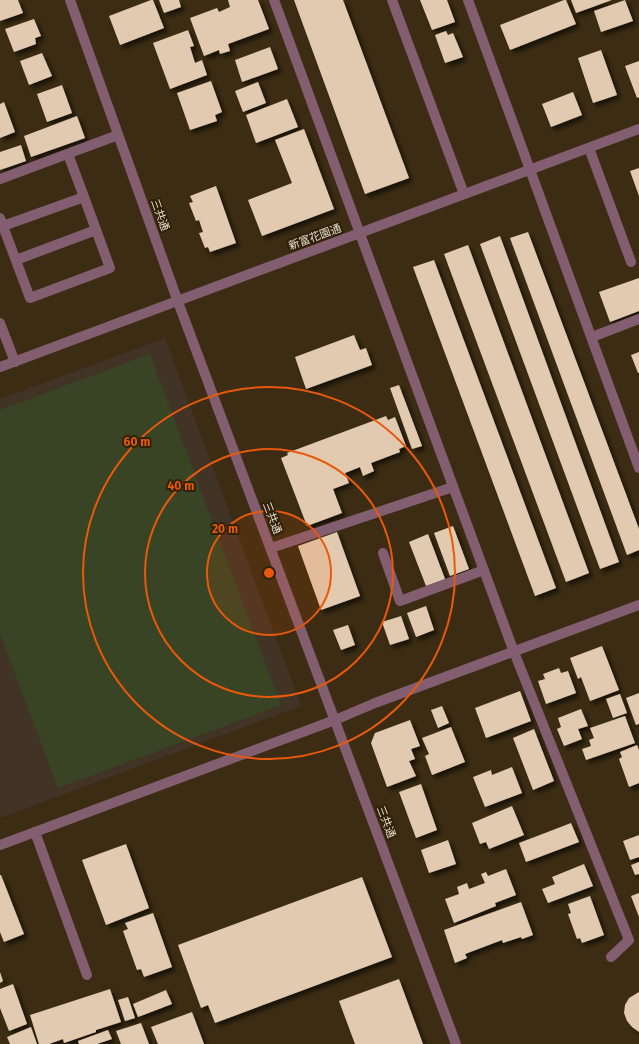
<svg xmlns="http://www.w3.org/2000/svg" width="639" height="1044" viewBox="0 0 639 1044" font-family="'Fira Sans','Noto Sans JP',sans-serif">
	<style>
		.education { fill: #413326 }
		.green { fill: #394424 }
		.building { fill: #e2cab0; filter: url(#shadow) }
		.lines { fill: none; stroke-linecap: round; stroke-linejoin: round }
		.minor { stroke: #835e70; stroke-width: 10 }
		.ring { fill: none; stroke: #e8590c; stroke-width: 2 }
		.labels { text-anchor: middle; dominant-baseline: central; stroke-width: 4; stroke-linejoin: round; paint-order: stroke }
		.street-label { font-size: 11px; fill: #e7ddcf; stroke: #302209 }
		.centre { fill: #e8590c; stroke: #302209; stroke-width: 2 }
		.ring-label { font-size: 12px; text-anchor: middle; font-weight: bold; fill: #e8590c; stroke: #302209; stroke-width: 4; stroke-linejoin: round; paint-order: stroke }
	</style>
	<defs>
		<filter id="shadow"><feDropShadow dx="3.5" dy="3.5" stdDeviation="2" flood-color="#0009"/></filter>
	</defs>
	<rect width="100%" height="100%" fill="#3b2c13"/>
	<path class="education" d="M165 338 301 706 0 818V399Z"/>
	<path class="green" d="M150 354 281 705 58 788 0 634V410Z"/>
	<g class="building">
		<path d="M0 0H18L23 13 0 21Z"/>
		<path d="M151 0H153L164 28 120 45 109 16Z"/>
		<path d="M159 0H179L181 7 164 13Z"/>
		<path d="M228 0H258L269 29 228 44 230 51 220 54 219 50 204 56 190 18 217 8 219 12 230 7Z"/>
		<path d="M294 0H343L409 178 365 194Z"/>
		<path d="M420 0H447L455 22 432 30Z"/>
		<path d="M564 0H566L576 24 510 50 500 25Z"/>
		<path d="M571 0H612L576 13Z"/>
		<path d="M625 0 633 21 601 32 594 11Z"/>
		<path d="M34 19 41 36 35 38 36 44 14 52 5 29Z"/>
		<path d="M188 30 194 46 190 47 195 63 202 60 207 75 170 89 153 43Z"/>
		<path d="M446 31 448 35 453 33 463 57 445 63 435 35Z"/>
		<path d="M270 47 278 69 242 82 235 60Z"/>
		<path d="M601 50 617 95 593 103 578 58Z"/>
		<path d="M42 53 52 76 29 85 20 61Z"/>
		<path d="M639 61V97L637 98 625 66Z"/>
		<path d="M211 81 222 112 215 115 217 121 190 130 177 93Z"/>
		<path d="M258 82 266 103 243 112 235 91Z"/>
		<path d="M62 85 72 113 47 122 37 94Z"/>
		<path d="M573 92 582 115 551 127 542 104Z"/>
		<path d="M287 99 298 127 256 143 246 115Z"/>
		<path d="M4 102 15 132 0 138V104Z"/>
		<path d="M77 116 85 138 31 157 24 136Z"/>
		<path d="M304 129 334 209 262 236 248 200 292 183 275 140Z"/>
		<path d="M21 145 26 161 0 170V152Z"/>
		<path d="M639 168V196L630 171Z"/>
		<path d="M216 186 236 243 210 252 208 247 205 248 199 233 203 232 199 220 196 221 189 203 193 202 190 196Z"/>
		<path d="M528 232 639 529V550L627 555 510 238Z"/>
		<path d="M500 236 619 562 600 569 480 244Z"/>
		<path d="M468 245 589 573 566 582 444 254Z"/>
		<path d="M434 260 556 588 535 596 413 267Z"/>
		<path d="M639 278V311L610 322 599 292Z"/>
		<path d="M354 335 360 350 366 348 372 365 306 389 295 357Z"/>
		<path d="M639 352V373H638L631 355Z"/>
		<path d="M399 385 422 446 412 449 390 388Z"/>
		<path d="M386 416 388 420 395 417 406 446 399 449 400 452 371 463 374 471 363 476 360 467 345 473 349 483 333 489 342 513 307 526 281 458 288 455 287 453Z"/>
		<path d="M453 526 469 569 450 576 434 533Z"/>
		<path d="M337 532 360 596 321 610 298 546Z"/>
		<path d="M428 534 445 579 426 586 409 542Z"/>
		<path d="M426 606 434 630 416 637 407 613Z"/>
		<path d="M401 616 409 639 390 645 382 622Z"/>
		<path d="M348 625 355 645 341 650 333 630Z"/>
		<path d="M602 646 619 690 590 701 581 677 578 679 570 658Z"/>
		<path d="M559 668 561 673 568 671 576 693 546 704 538 681 545 679 543 674Z"/>
		<path d="M520 691 531 721 486 738 475 708Z"/>
		<path d="M639 693V724L636 725 626 698Z"/>
		<path d="M620 694 627 713 613 718 606 699Z"/>
		<path d="M442 706 449 723 438 728 431 710Z"/>
		<path d="M581 709 588 726 578 729 582 739 564 746 557 729 561 727 558 718Z"/>
		<path d="M625 716 635 743 586 760 582 749 591 746 589 740 594 738 590 728Z"/>
		<path d="M410 720 420 746 411 749 415 759 409 761 416 776 387 787 371 743 375 733Z"/>
		<path d="M451 727 465 762 432 775 425 756 429 754 422 738Z"/>
		<path d="M534 729 554 781 533 790 513 738Z"/>
		<path d="M637 745 639 750V783L629 787 619 759 622 757 620 752Z"/>
		<path d="M512 767 522 793 485 807 473 777 491 770 492 775Z"/>
		<path d="M421 784 437 830 416 838 399 792Z"/>
		<path d="M512 806 524 835 489 849 486 842 480 844 472 823Z"/>
		<path d="M571 823 579 842 526 862 519 843Z"/>
		<path d="M639 835V857L630 860 623 841Z"/>
		<path d="M448 840 456 864 429 873 421 850Z"/>
		<path d="M126 844 149 908 106 925 82 860Z"/>
		<path d="M639 862V874L635 875 631 865Z"/>
		<path d="M584 864 593 886 548 903 542 889 555 884 552 877Z"/>
		<path d="M506 869 516 895 495 903 496 906 454 923 445 899 459 894 457 887 467 883 469 889 485 883 481 874 486 872 488 876Z"/>
		<path d="M0 875H1L24 934 4 942 0 932Z"/>
		<path d="M362 877 392 957 215 1023 208 1005 201 1008 178 945Z"/>
		<path d="M639 893V917L631 896Z"/>
		<path d="M590 896 604 935 582 943 580 938 577 939 568 914 571 913 568 904Z"/>
		<path d="M521 902 533 935 522 939 521 937 503 943 502 940 465 954 467 958 455 963 444 930Z"/>
		<path d="M153 913 172 967 144 977 141 969 137 970 123 931 128 929 125 923Z"/>
		<path d="M0 972 3 981 0 983Z"/>
		<path d="M399 979 423 1044H355L339 1001Z"/>
		<path d="M13 984 27 1024 9 1031 0 1008V989Z"/>
		<path d="M110 989 121 1022 96 1030V1032L64 1043 63 1039 49 1044H39L30 1015Z"/>
		<path d="M166 990 172 1004 138 1017 133 1004Z"/>
		<path d="M639 992V1032L632 1027 627 1021 624 1013 625 1005 629 998Z"/>
		<path d="M128 997 135 1018 125 1021 118 1000Z"/>
		<path d="M192 1012 204 1044H158L151 1027Z"/>
		<path d="M141 1023 149 1044H121L116 1031Z"/>
		<path d="M31 1027 37 1044H10L7 1037Z"/>
		<path d="M108 1030 112 1039 97 1044H79L78 1041Z"/>
	</g>
	<g class="lines">
		<g class="minor">
			<path d="M70 0 178 302 456 1044"/>
			<path d="M274 0 514 652 629 940 611 957"/>
			<path d="M392 0 464 194"/>
			<path d="M468 0 639 468"/>
			<path d="M589 148 631 262"/>
			<path d="M68 154 84 197"/>
			<path d="M0 179 118 135"/>
			<path d="M0 218C10 244 20 271 30 298L110 268 84 197 3 226 0 227"/>
			<path d="M16 260 96 230"/>
			<path d="M0 323 15 362"/>
			<path d="M592 337 639 319"/>
			<path d="M0 367 639 129"/>
			<path d="M271 548 453 487"/>
			<path d="M383 553 400 601 484 570"/>
			<path d="M35 832 87 975"/>
			<path d="M0 845 335 720 375 703 639 605"/>
		</g>
	</g>
	<circle cx="269" cy="573" r="62" fill="#e8590c" fill-opacity=".12"/>
	<g class="ring">
		<circle cx="269" cy="573" r="62"/>
		<circle cx="269" cy="573" r="124"/>
		<circle cx="269" cy="573" r="186"/>
	</g>
	<g class="labels">
		<g class="street-label">
			<text transform="translate(160 215) rotate(70)">三共通</text>
			<text transform="translate(315 237) rotate(-20)">新富花園通</text>
			<text transform="translate(272 518) rotate(69)">三共通</text>
			<text transform="translate(386 822) rotate(69)">三共通</text>
		</g>
	</g>
	<circle cx="269" cy="573" r="6" class="centre"/>
	<g class="ring-label">
		<text x="137" y="446">60 m</text>
		<text x="181" y="490">40 m</text>
		<text x="225" y="533">20 m</text>
	</g>
</svg>
